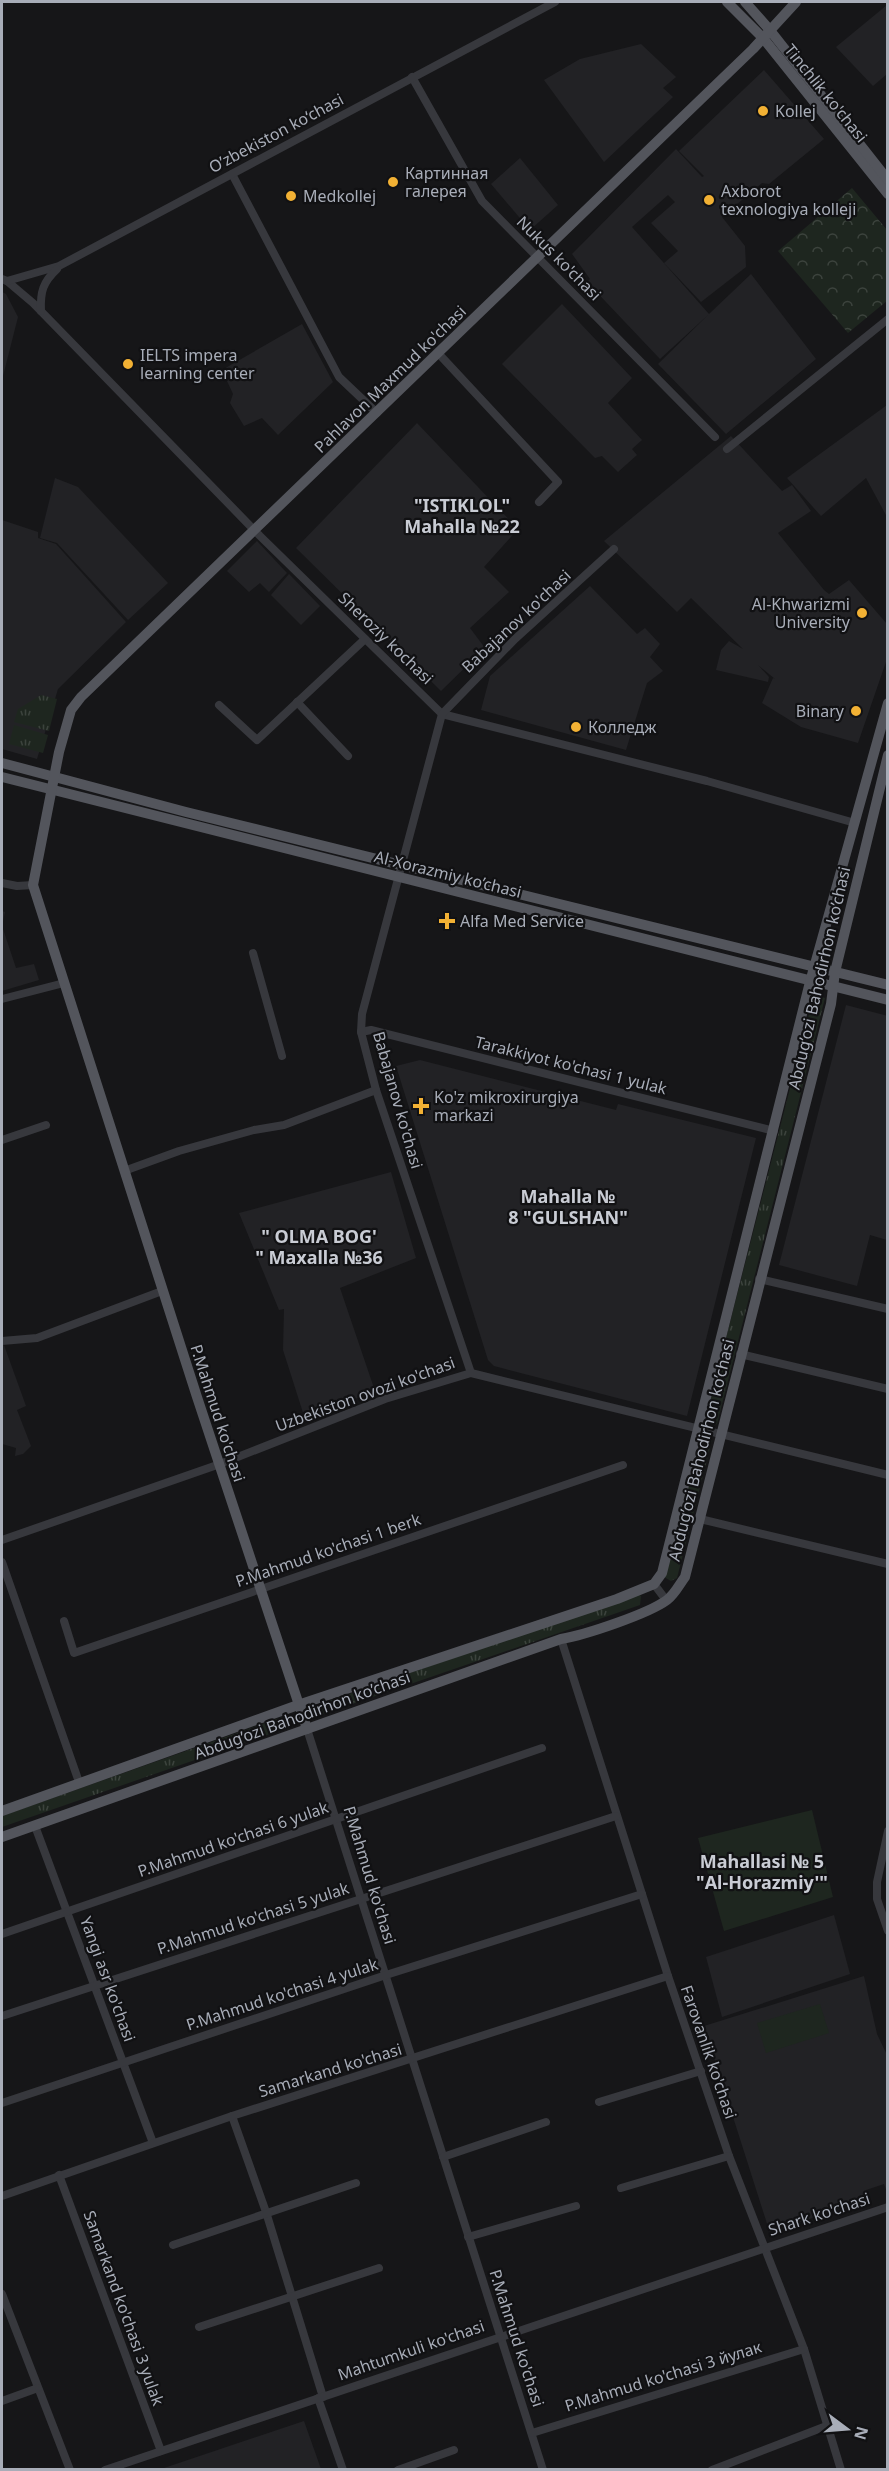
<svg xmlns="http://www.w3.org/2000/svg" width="889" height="2471" viewBox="0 0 889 2471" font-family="'Noto Sans',sans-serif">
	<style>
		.built { fill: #222225 }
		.grass { fill: url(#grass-tufts) }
		.forest { fill: url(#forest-crowns) }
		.pitch { fill: #1e261f }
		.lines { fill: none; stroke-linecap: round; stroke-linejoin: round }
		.minor { stroke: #37383d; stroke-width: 8 }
		.major { stroke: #53555c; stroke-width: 10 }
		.poi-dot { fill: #f2b134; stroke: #111113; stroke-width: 2 }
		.labels { text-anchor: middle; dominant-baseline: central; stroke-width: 4.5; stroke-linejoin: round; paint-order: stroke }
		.street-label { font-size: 16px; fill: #a8adb8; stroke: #111113 }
		.poi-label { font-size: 16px; fill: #a8adb8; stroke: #111113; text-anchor: start }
		.neighbourhood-label { font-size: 18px; font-weight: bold; fill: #c9ccd4; stroke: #111113 }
	</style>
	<defs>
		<pattern id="grass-tufts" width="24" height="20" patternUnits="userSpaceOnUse" patternTransform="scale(1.5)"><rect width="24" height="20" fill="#1e261f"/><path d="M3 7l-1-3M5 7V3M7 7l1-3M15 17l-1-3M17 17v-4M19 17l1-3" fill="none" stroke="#3c433d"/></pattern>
		<pattern id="forest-crowns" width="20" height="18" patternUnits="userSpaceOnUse" patternTransform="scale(1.5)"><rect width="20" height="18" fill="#1e261f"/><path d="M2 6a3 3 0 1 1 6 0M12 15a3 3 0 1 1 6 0" fill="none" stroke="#3c433d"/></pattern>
	</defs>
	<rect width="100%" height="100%" fill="#161618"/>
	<g class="built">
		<path d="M887 5V74L873 86 836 47Z"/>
		<path d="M641 44 676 77 663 88 673 97 604 162 544 80 580 59Z"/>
		<path d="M764 70 824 139 769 184 762 183 722 217 745 246 746 267 701 302 664 263 678 251 651 223 675 202 668 195 632 227 709 314 751 274 816 359 726 434 658 364 708 315 660 359 587 282 590 279 572 254 676 149 702 177 704 176 679 151Z"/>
		<path d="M520 158 558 205 530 230 491 184Z"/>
		<path d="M2 292 6 294 18 317 2 380Z"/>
		<path d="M562 304 632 378 608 403 642 440 632 449 637 455 618 472 602 456 595 458 502 364Z"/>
		<path d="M302 324 333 382 278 435 262 418 244 426 230 403 233 394 222 370Z"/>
		<path d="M887 405V517L866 478 821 516 787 478Z"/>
		<path d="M417 423 518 529 484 567 509 592 470 628 485 648 441 691 296 548Z"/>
		<path d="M731 436 782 491 792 485 811 511 778 533 824 590 829 594 849 580 887 624V659L858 743 801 727 762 703 773 678 775 679 758 665 769 677 768 682 716 670 721 650 729 641 743 649 691 598 677 612 604 541Z"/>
		<path d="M55 478 78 487 168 583 128 620 57 543 40 538Z"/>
		<path d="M2 520 38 532V538L56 544 126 622 58 689 37 759 2 749Z"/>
		<path d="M257 541 287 573 269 592 260 583 249 592 227 571Z"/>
		<path d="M289 574 320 606 301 625 271 595Z"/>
		<path d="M590 586 637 634 645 628 660 644 650 657 663 671 647 683 626 750 481 710 490 676Z"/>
		<path d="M2 911 5 912 2 926 16 968 34 964 39 980 2 991Z"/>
		<path d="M846 1005 888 1016 887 1240 870 1235 857 1286 779 1265Z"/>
		<path d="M420 1060 616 1110 618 1104 756 1138 687 1416 494 1366 488 1360 396 1066Z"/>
		<path d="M391 1172 416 1258 340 1288 375 1391 305 1419 283 1350 284 1309 279 1310 239 1213Z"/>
		<path d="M4 1345 26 1406 17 1410 31 1446 23 1454 15 1456 16 1448 2 1444V1346Z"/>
		<path d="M834 1915 850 1974 722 2017 706 1957Z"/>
		<path d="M864 1976 877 2034 887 2055V2192L884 2184 866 2190 868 2198 770 2233 704 2026Z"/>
		<path d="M304 2421 321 2469H161Z"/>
	</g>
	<g class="grass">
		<path d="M41 695 57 699 49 731 14 722 18 709Z"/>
		<path d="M14 725 48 735 43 753 9 744Z"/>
		<path d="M814 995 825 998 717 1424 713 1426 706 1423 705 1420Z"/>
		<path d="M704 1436 712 1440 677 1578 671 1581 664 1577 701 1437Z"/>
		<path d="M638 1594 641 1596 640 1605 323 1714 320 1704Z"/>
		<path d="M282 1717 287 1728 2 1827V1816Z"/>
	</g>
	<path class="forest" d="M852 188 887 230 888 300 848 333 778 251Z"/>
	<g class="pitch">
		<path d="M812 1810 833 1897 724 1931 698 1838Z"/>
		<path d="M820 2004 829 2033 766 2053 757 2023Z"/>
	</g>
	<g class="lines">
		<g class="minor">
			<path d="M412 77 482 201 715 437"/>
			<path d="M232 174 339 377 377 413"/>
			<path d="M2 279 7 281 33 303 260 536 442 714 707 781 855 823"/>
			<path d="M7 281 59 266 555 2"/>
			<path d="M41 311C40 292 43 282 57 269"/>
			<path d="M438 353 558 482 539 502"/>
			<path d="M727 449 888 319"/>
			<path d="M297 702 348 756"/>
			<path d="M219 705 257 740 365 639"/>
			<path d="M2 883 17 886 33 885"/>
			<path d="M253 953 282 1056"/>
			<path d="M2 999 64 983"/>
			<path d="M361 1032 371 1030 774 1131"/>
			<path d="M2 1140 46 1125"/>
			<path d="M124 1171 179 1151 254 1130 284 1125 376 1090"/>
			<path d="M759 1279 888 1309"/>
			<path d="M2 1341 37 1338 162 1291"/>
			<path d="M740 1354 888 1389"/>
			<path d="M471 1373 376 1090 361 1032 362 1014 442 714 515 639 614 549"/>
			<path d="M700 1519 888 1564"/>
			<path d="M2 1540 220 1464 385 1399 471 1373 888 1475"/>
			<path d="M2 1562 79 1782"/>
			<path d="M654 1584 666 1600"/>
			<path d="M64 1621 74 1653 623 1465"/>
			<path d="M561 1639 668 1976 729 2156 804 2349 841 2470"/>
			<path d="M307 1729 543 2470"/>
			<path d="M35 1826 153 2143"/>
			<path d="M888 1831 877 1882V1899L888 1931"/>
			<path d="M2 1934 542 1748"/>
			<path d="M2 2016 616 1816"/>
			<path d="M599 2102 701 2071"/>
			<path d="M2 2103 386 1975 642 1894"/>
			<path d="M232 2116 266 2212 323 2397"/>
			<path d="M443 2157 546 2122"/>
			<path d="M59 2175 161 2451"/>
			<path d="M621 2188 729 2156"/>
			<path d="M2 2196 232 2116 668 1976"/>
			<path d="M468 2237 576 2206"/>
			<path d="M173 2245 356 2183"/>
			<path d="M2 2294 70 2470"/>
			<path d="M199 2327 379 2268"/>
			<path d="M318 2398 343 2470"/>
			<path d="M2 2401 38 2388"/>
			<path d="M532 2433 804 2349"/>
			<path d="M105 2470 888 2207"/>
			<path d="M398 2470 454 2450"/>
			<path d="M712 2470 829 2425"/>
		</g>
		<g class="major">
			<path d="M727 2 763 38 888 194"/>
			<path d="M745 2 769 29 888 180"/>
			<path d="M2 763 186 812 888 985"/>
			<path d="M2 777 888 1000"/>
			<path d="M307 1729 197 1397 33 885 59 752 71 710 81 697 753 49 796 2"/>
			<path d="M2 1811 298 1705 617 1599 654 1584 662 1573 810 982 888 703"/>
			<path d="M2 1837 561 1639C585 1635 648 1614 667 1600 675 1594 679 1585 685 1577L831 1004 835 972 888 755"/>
		</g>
	</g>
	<g class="poi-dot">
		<circle cx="763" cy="111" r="6"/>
		<circle cx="393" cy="182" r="6"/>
		<circle cx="291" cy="196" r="6"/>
		<circle cx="709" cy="200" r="6"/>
		<circle cx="128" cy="364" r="6"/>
		<circle cx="862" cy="613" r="6"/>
		<circle cx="856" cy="711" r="6"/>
		<circle cx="576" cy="727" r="6"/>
		<path d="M444 912h6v6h6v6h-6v6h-6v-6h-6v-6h6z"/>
		<path d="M418 1097h6v6h6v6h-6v6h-6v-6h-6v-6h6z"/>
	</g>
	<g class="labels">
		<g class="street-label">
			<text transform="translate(826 93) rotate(51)">Tinchlik ko'chasi</text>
			<text transform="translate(276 133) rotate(-28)">O’zbekiston ko‘chasi</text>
			<text transform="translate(559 258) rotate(45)">Nukus ko'chasi</text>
			<text transform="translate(390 379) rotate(-44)">Pahlavon Maxmud ko'chasi</text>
			<text transform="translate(516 621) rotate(-43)">Babajanov ko'chasi</text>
			<text transform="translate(386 638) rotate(44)">Sheroziy kochasi</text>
			<text transform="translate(448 874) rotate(14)">Al-Xorazmiy ko’chasi</text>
			<text transform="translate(819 978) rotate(-77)">Abdug’ozi Bahodirhon ko’chasi</text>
			<text transform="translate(571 1065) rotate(14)">Tarakkiyot ko'chasi 1 yulak</text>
			<text transform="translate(398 1100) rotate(74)">Babajanov ko'chasi</text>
			<text transform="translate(365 1394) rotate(-20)">Uzbekiston ovozi ko'chasi</text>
			<text transform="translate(218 1413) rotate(72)">P.Mahmud ko'chasi</text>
			<text transform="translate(701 1450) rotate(-76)">Abdug’ozi Bahodirhon ko’chasi</text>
			<text transform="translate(328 1550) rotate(-19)">P.Mahmud ko'chasi 1 berk</text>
			<text transform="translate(302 1715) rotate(-20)">Abdug’ozi Bahodirhon ko’chasi</text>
			<text transform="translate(233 1839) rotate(-19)">P.Mahmud ko'chasi 6 yulak</text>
			<text transform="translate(370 1875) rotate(73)">P.Mahmud ko'chasi</text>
			<text transform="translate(253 1918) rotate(-18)">P.Mahmud ko'chasi 5 yulak</text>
			<text transform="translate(108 1979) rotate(70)">Yangi asr ko'chasi</text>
			<text transform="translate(282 1994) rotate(-18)">P.Mahmud ko'chasi 4 yulak</text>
			<text transform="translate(709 2052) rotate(71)">Farovanlik ko'chasi</text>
			<text transform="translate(330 2070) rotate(-17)">Samarkand ko'chasi</text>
			<text transform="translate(819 2214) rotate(-18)">Shark ko'chasi</text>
			<text transform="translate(124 2308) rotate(70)">Samarkand ko'chasi 3 yulak</text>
			<text transform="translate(517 2338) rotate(72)">P.Mahmud ko'chasi</text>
			<text transform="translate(411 2350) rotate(-19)">Mahtumkuli ko'chasi</text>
			<text transform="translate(663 2376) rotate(-17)">P.Mahmud ko'chasi 3 йулак</text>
		</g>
		<g class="poi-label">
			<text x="775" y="111">Kollej</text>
			<text x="405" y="173">Картинная<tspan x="405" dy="18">галерея</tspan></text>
			<text x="721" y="191">Axborot<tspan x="721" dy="18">texnologiya kolleji</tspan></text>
			<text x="303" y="196">Medkollej</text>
			<text x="140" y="355">IELTS impera<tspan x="140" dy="18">learning center</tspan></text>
			<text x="850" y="604" text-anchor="end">Al-Khwarizmi<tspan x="850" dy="18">University</tspan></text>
			<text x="844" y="711" text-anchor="end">Binary</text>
			<text x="588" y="727">Колледж</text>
			<text x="460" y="921">Alfa Med Service</text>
			<text x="434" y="1097">Ko'z mikroxirurgiya<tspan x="434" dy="18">markazi</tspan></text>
		</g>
		<g class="neighbourhood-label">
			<text x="462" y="505">"ISTIKLOL"<tspan x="462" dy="21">Mahalla №22</tspan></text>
			<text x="568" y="1196">Mahalla №<tspan x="568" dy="21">8 "GULSHAN"</tspan></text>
			<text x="319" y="1236">" OLMA BOG'<tspan x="319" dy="21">" Maxalla №36</tspan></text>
			<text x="762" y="1861">Mahallasi № 5<tspan x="762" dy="21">"Аl-Horazmiy'"</tspan></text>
		</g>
	</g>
	<rect width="889" height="2471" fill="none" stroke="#a8adb8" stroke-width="6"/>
	<g transform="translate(847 2429) rotate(106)" stroke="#111113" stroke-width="4.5" paint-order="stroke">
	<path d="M0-4.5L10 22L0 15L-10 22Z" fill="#a8adb8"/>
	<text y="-9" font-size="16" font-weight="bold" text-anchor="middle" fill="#a8adb8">N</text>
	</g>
</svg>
